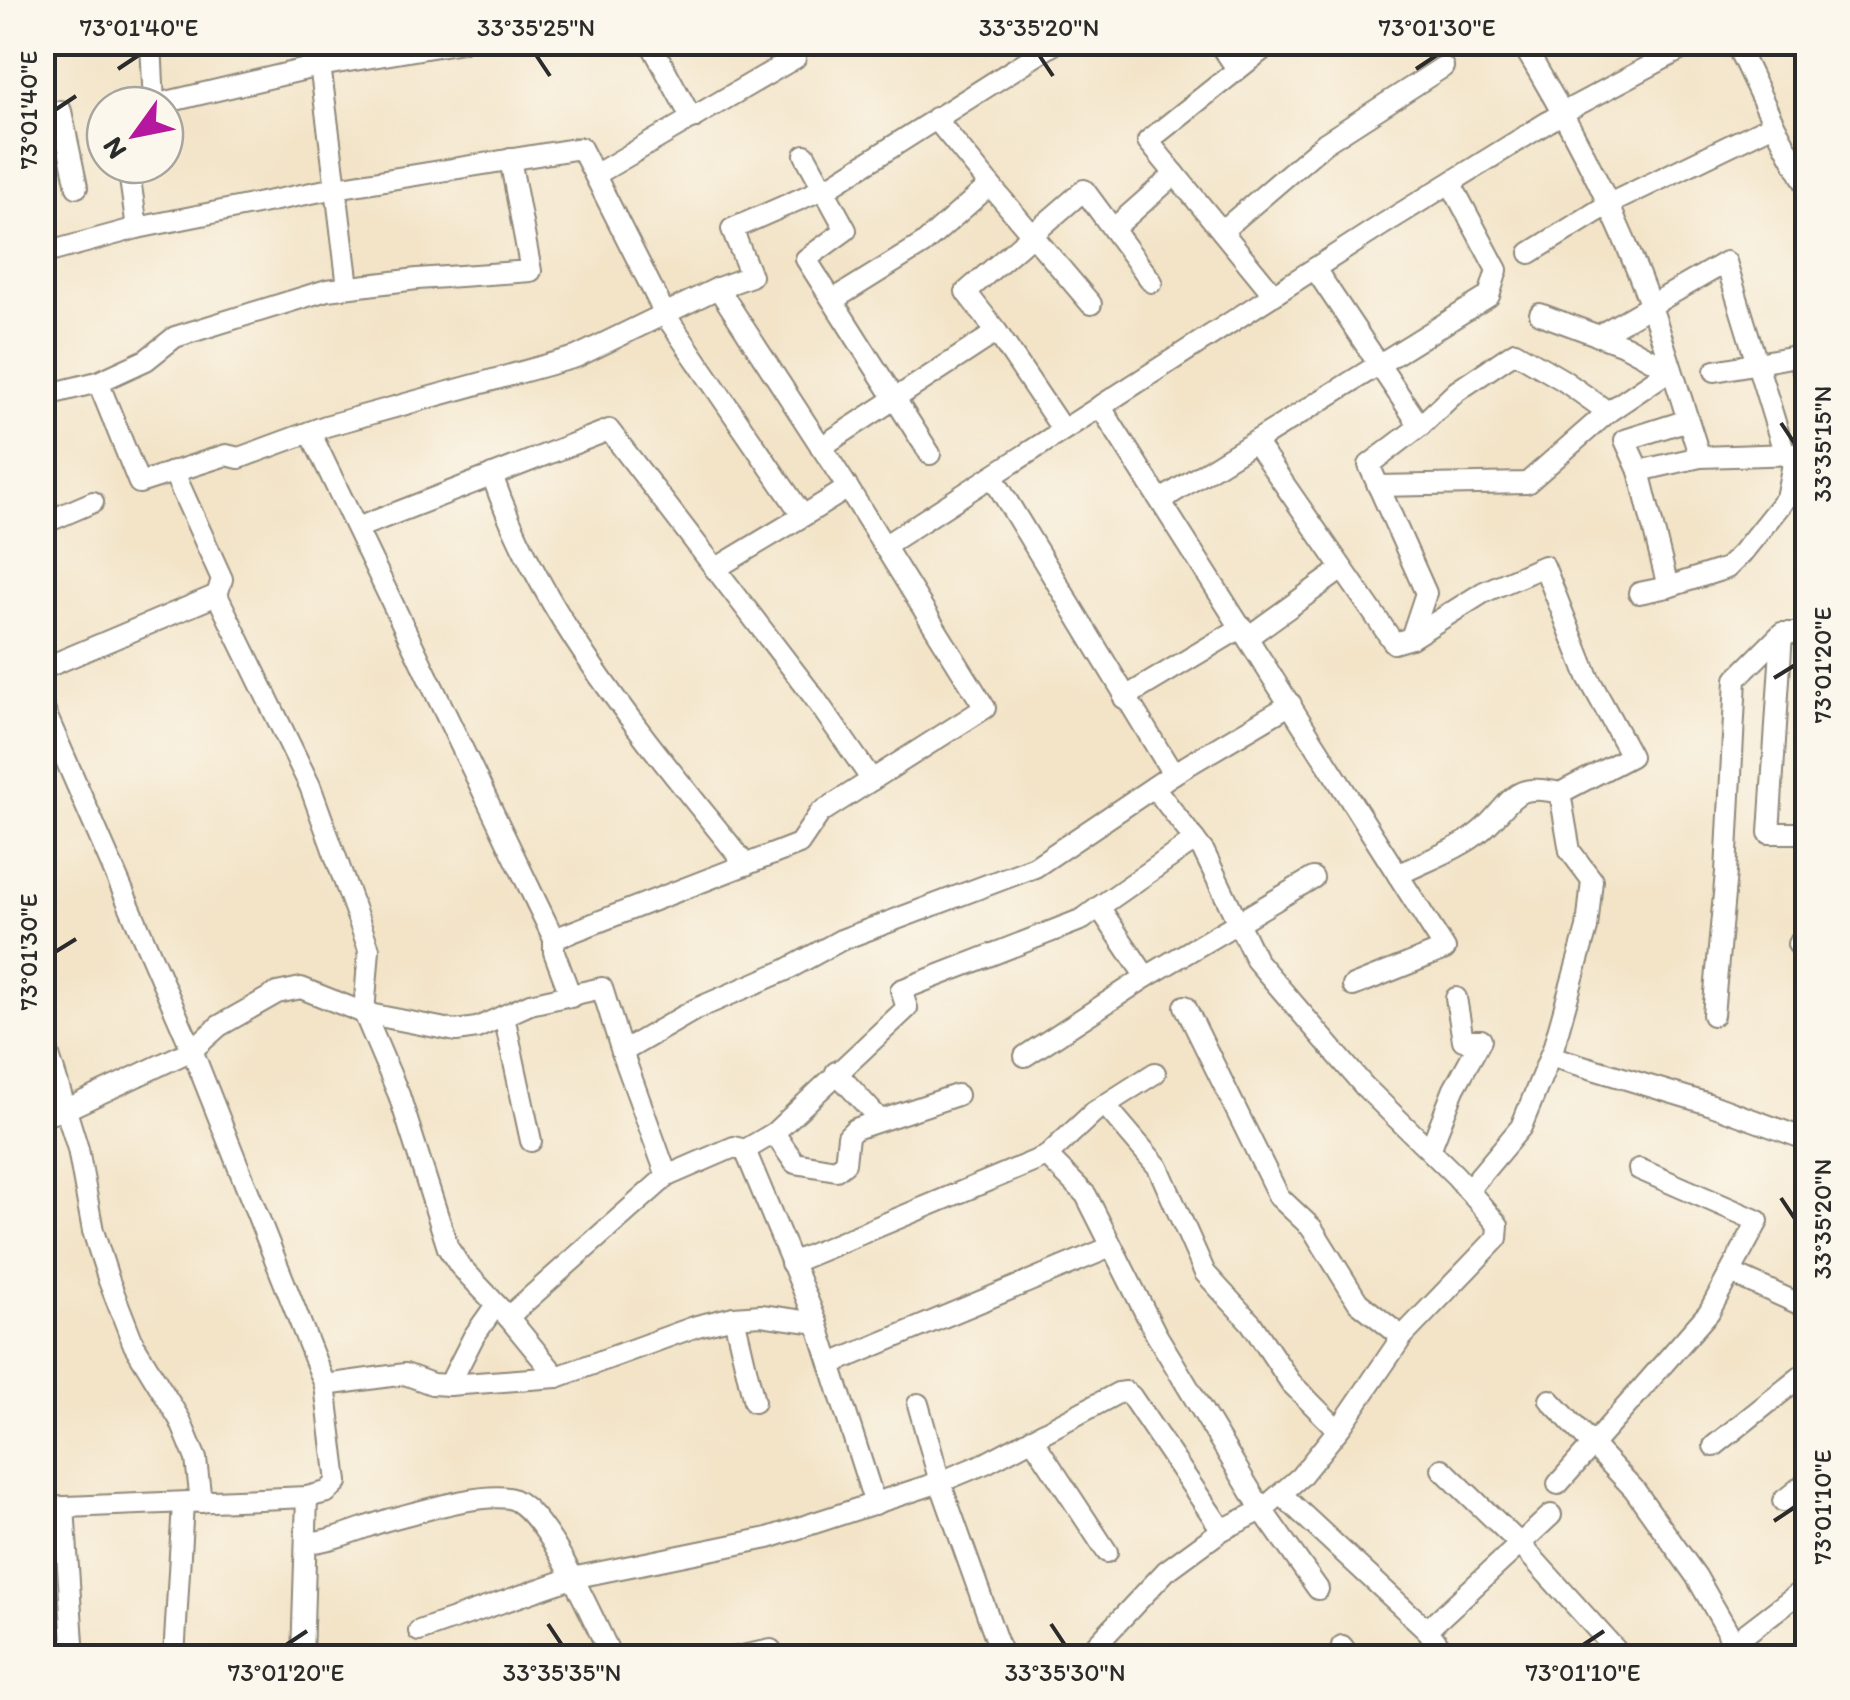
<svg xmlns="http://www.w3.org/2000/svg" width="1850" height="1700" viewBox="0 0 1850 1700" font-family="Itim,sans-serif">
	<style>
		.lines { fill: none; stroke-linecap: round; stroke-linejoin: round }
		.street-casing { stroke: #8f887a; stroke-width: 24 }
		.street { stroke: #fff; stroke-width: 20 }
		.ticks { fill: none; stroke: #2b2b2b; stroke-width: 4 }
		.neatline { fill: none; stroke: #2b2b2b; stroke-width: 4 }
		.ticks-label { font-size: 25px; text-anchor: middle; fill: #2b2b2b }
	</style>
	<rect width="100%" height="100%" fill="#fbf7ec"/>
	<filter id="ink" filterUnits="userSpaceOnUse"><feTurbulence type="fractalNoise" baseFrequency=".01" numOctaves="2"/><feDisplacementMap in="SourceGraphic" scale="20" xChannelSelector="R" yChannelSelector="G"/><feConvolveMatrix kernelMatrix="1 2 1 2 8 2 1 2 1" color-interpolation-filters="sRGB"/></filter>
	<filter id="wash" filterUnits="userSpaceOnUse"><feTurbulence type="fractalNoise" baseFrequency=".0048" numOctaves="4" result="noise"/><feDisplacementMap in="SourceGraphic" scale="40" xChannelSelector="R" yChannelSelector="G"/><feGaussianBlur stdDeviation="2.25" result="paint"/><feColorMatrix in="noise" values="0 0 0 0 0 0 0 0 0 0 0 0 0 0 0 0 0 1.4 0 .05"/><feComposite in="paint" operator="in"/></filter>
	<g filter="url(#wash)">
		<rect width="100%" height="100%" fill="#f3e4c8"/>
	</g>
	<g filter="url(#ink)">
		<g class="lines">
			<g class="street-casing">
				<g id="street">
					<path d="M151 42 154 105 319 66 462 42"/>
					<path d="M650 42 692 119"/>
					<path d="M1219 42 1237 69"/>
					<path d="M1272 42 1148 141 1274 295"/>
					<path d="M1521 42C1572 125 1616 212 1650 304 1668 354 1683 406 1700 457L1639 471 1625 440 1688 420"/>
					<path d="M1647 42 1658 61"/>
					<path d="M61 111 77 187"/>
					<path d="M1774 124 1808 188"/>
					<path d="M805 155 846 230 806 259 930 454"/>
					<path d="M128 165 137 228"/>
					<path d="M595 175 795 58 794 44"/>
					<path d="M990 185 1091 304"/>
					<path d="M1113 229 1175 174"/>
					<path d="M1222 231 1325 143 1443 67"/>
					<path d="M1530 253 1609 204 1774 124 1735 42"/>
					<path d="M42 254 137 228 336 188 348 287"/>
					<path d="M718 288 751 276 732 229 832 185 1057 42"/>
					<path d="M833 300 923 244 990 185 935 118"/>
					<path d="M1540 314 1626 346 1670 370 1608 412"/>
					<path d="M997 332 966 292 1084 190 1152 282"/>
					<path d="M1598 336 1726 262 1785 455"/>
					<path d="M1715 371 1796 356 1802 368 1808 367"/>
					<path d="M98 382 139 483 226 455 239 458 326 426 576 357 718 288 848 488 803 516 666 316 581 148 336 188 317 42"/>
					<path d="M42 396 98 382 146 360 175 337 327 290 417 279 531 271 510 159"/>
					<path d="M1100 406 1445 949 1353 986"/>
					<path d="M310 432 554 939 799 844 820 813 985 708 848 488"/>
					<path d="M1255 442 1394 643 1411 638 1426 593 1369 465 1420 426 1315 269"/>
					<path d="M821 447 997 332 1062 429"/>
					<path d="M173 471 222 579 217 595"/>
					<path d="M492 475C544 624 649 743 746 865"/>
					<path d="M992 476 1382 225 1564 112 1695 42"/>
					<path d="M1378 486 1527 483 1608 412 1563 380 1515 352 1457 391 1420 426"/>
					<path d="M1161 500 1489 296 1497 270 1451 184"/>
					<path d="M42 524 93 502"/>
					<path d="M357 528 609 430 814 697 872 780"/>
					<path d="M715 569 803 516"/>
					<path d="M1668 587 1727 568 1742 553 1786 498 1795 454 1700 457"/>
					<path d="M1639 593 1668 587 1639 471"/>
					<path d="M1782 633 1769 833H1808"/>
					<path d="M1248 637 1342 569"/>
					<path d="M42 669 217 595 310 786 369 949 364 1013 399 1095 448 1248 460 1266 508 1317 557 1377"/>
					<path d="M1124 698 1242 627"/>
					<path d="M42 705 192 1050 325 1385 337 1482 327 1492 307 1497 42 1508"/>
					<path d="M1173 774 1291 704"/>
					<path d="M1398 875C1423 862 1462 848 1482 830 1513 803 1510 781 1560 793L1631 756 1588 677 1544 566 1484 592 1411 638"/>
					<path d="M1099 907 1195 840"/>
					<path d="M554 939V952L571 997"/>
					<path d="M1798 944 1808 947"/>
					<path d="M1146 977 1313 878"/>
					<path d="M1185 1006 1279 1197 1312 1228 1358 1302 1402 1337"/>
					<path d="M1713 1015 1726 872 1736 679 1782 633H1808"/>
					<path d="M504 1016 531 1141"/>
					<path d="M42 1033 78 1149 93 1231 109 1281 134 1345 180 1420 196 1459 201 1502"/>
					<path d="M622 1052 667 1176 734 1147 745 1150 817 1323 875 1504"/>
					<path d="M1550 1056 1709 1104 1808 1140"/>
					<path d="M836 1072 880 1120"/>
					<path d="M1105 1105 1158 1167 1205 1273 1251 1323 1291 1383 1338 1430"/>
					<path d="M42 1116 67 1109 192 1050 219 1026 277 993 301 988 364 1013 456 1031 477 1028 530 1004 602 988 622 1052 696 1009 786 970 841 940 1035 867 1173 774 992 476 884 546"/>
					<path d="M774 1133 795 1163 836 1170 845 1163 848 1136 855 1129 957 1095"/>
					<path d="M745 1150 774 1133 907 1008 901 990 1083 919 1099 907 1146 977 1025 1056"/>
					<path d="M1430 1150 1454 1089 1481 1040H1463L1456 998"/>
					<path d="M1047 1156 1094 1112 1155 1073"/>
					<path d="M1468 1190 1521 1127 1553 1049 1587 928 1592 880 1570 851 1560 793"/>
					<path d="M791 1263 1047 1156 1086 1195 1156 1334 1262 1510 1318 1589"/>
					<path d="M1731 1273 1808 1308"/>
					<path d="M508 1317 667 1176"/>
					<path d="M734 1317 754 1402"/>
					<path d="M831 1364 1111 1247"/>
					<path d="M325 1385 405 1374 432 1384 449 1385 557 1377 697 1326 734 1317 761 1315 817 1323"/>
					<path d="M449 1385 474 1336 496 1305"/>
					<path d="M1550 1400 1634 1489 1696 1576 1727 1630 1731 1645 1808 1586"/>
					<path d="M918 1404 940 1482 1003 1658"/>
					<path d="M1032 1438 1107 1552"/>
					<path d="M1714 1446 1808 1371"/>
					<path d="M1442 1469 1520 1544 1427 1630 1449 1658"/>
					<path d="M1558 1484 1709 1312 1758 1221 1639 1169"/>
					<path d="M1281 1494 1427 1630"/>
					<path d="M1783 1501 1808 1481"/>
					<path d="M64 1507 74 1658"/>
					<path d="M1551 1515 1520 1544 1623 1658"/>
					<path d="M306 1543C333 1541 361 1528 387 1520 419 1512 478 1493 509 1498 545 1505 595 1624 612 1658"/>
					<path d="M419 1631 572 1578 768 1538 940 1482 986 1463 1118 1393 1126 1392 1131 1396 1222 1530"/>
					<path d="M1342 1646 1351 1658"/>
					<path d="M174 1658 183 1503"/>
					<path d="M302 1658 307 1497"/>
					<path d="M732 1658 771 1650"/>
					<path d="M1084 1658 1166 1571 1222 1530 1262 1510 1300 1477 1342 1425 1402 1337 1497 1238 1498 1225 1456 1176 1364 1086 1256 960 1204 852 1154 787"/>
					<path d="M1713 1658 1731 1645 1741 1658"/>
				</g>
			</g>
			<use href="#street" class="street"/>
		</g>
	</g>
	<path class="ticks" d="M536 55 550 76M1039 55 1053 76M118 69 139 55M1416 69 1437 55M55 110 76 96M1781 423 1795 444M1774 678 1795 665M55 952 76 939M1781 1198 1795 1219M1774 1521 1795 1507M548 1624 562 1645M1051 1624 1065 1645M286 1645 307 1631M1583 1645 1604 1631"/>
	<rect width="1850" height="1700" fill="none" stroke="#fbf7ec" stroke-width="110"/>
	<g transform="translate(135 135) rotate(237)"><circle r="48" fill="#fbf7ec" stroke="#a8a59f" stroke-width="2.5"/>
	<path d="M0-8L18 38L0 25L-18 38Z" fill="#b5179e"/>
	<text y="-15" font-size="28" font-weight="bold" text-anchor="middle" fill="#2b2b2b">N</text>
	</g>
	<rect x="55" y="55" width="1740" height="1590" class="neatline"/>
	<g class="ticks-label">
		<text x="139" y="36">73°01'40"E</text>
		<text x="536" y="36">33°35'25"N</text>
		<text x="1039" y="36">33°35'20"N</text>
		<text x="1437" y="36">73°01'30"E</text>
		<text transform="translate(28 110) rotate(-90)" y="9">73°01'40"E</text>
		<text transform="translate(1822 444) rotate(-90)" y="9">33°35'15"N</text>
		<text transform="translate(1822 665) rotate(-90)" y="9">73°01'20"E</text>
		<text transform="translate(28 952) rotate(-90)" y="9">73°01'30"E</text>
		<text transform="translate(1822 1219) rotate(-90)" y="9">33°35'20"N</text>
		<text transform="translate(1822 1507) rotate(-90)" y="9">73°01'10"E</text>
		<text x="286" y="1681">73°01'20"E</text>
		<text x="562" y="1681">33°35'35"N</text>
		<text x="1065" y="1681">33°35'30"N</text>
		<text x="1583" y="1681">73°01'10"E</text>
	</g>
</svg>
